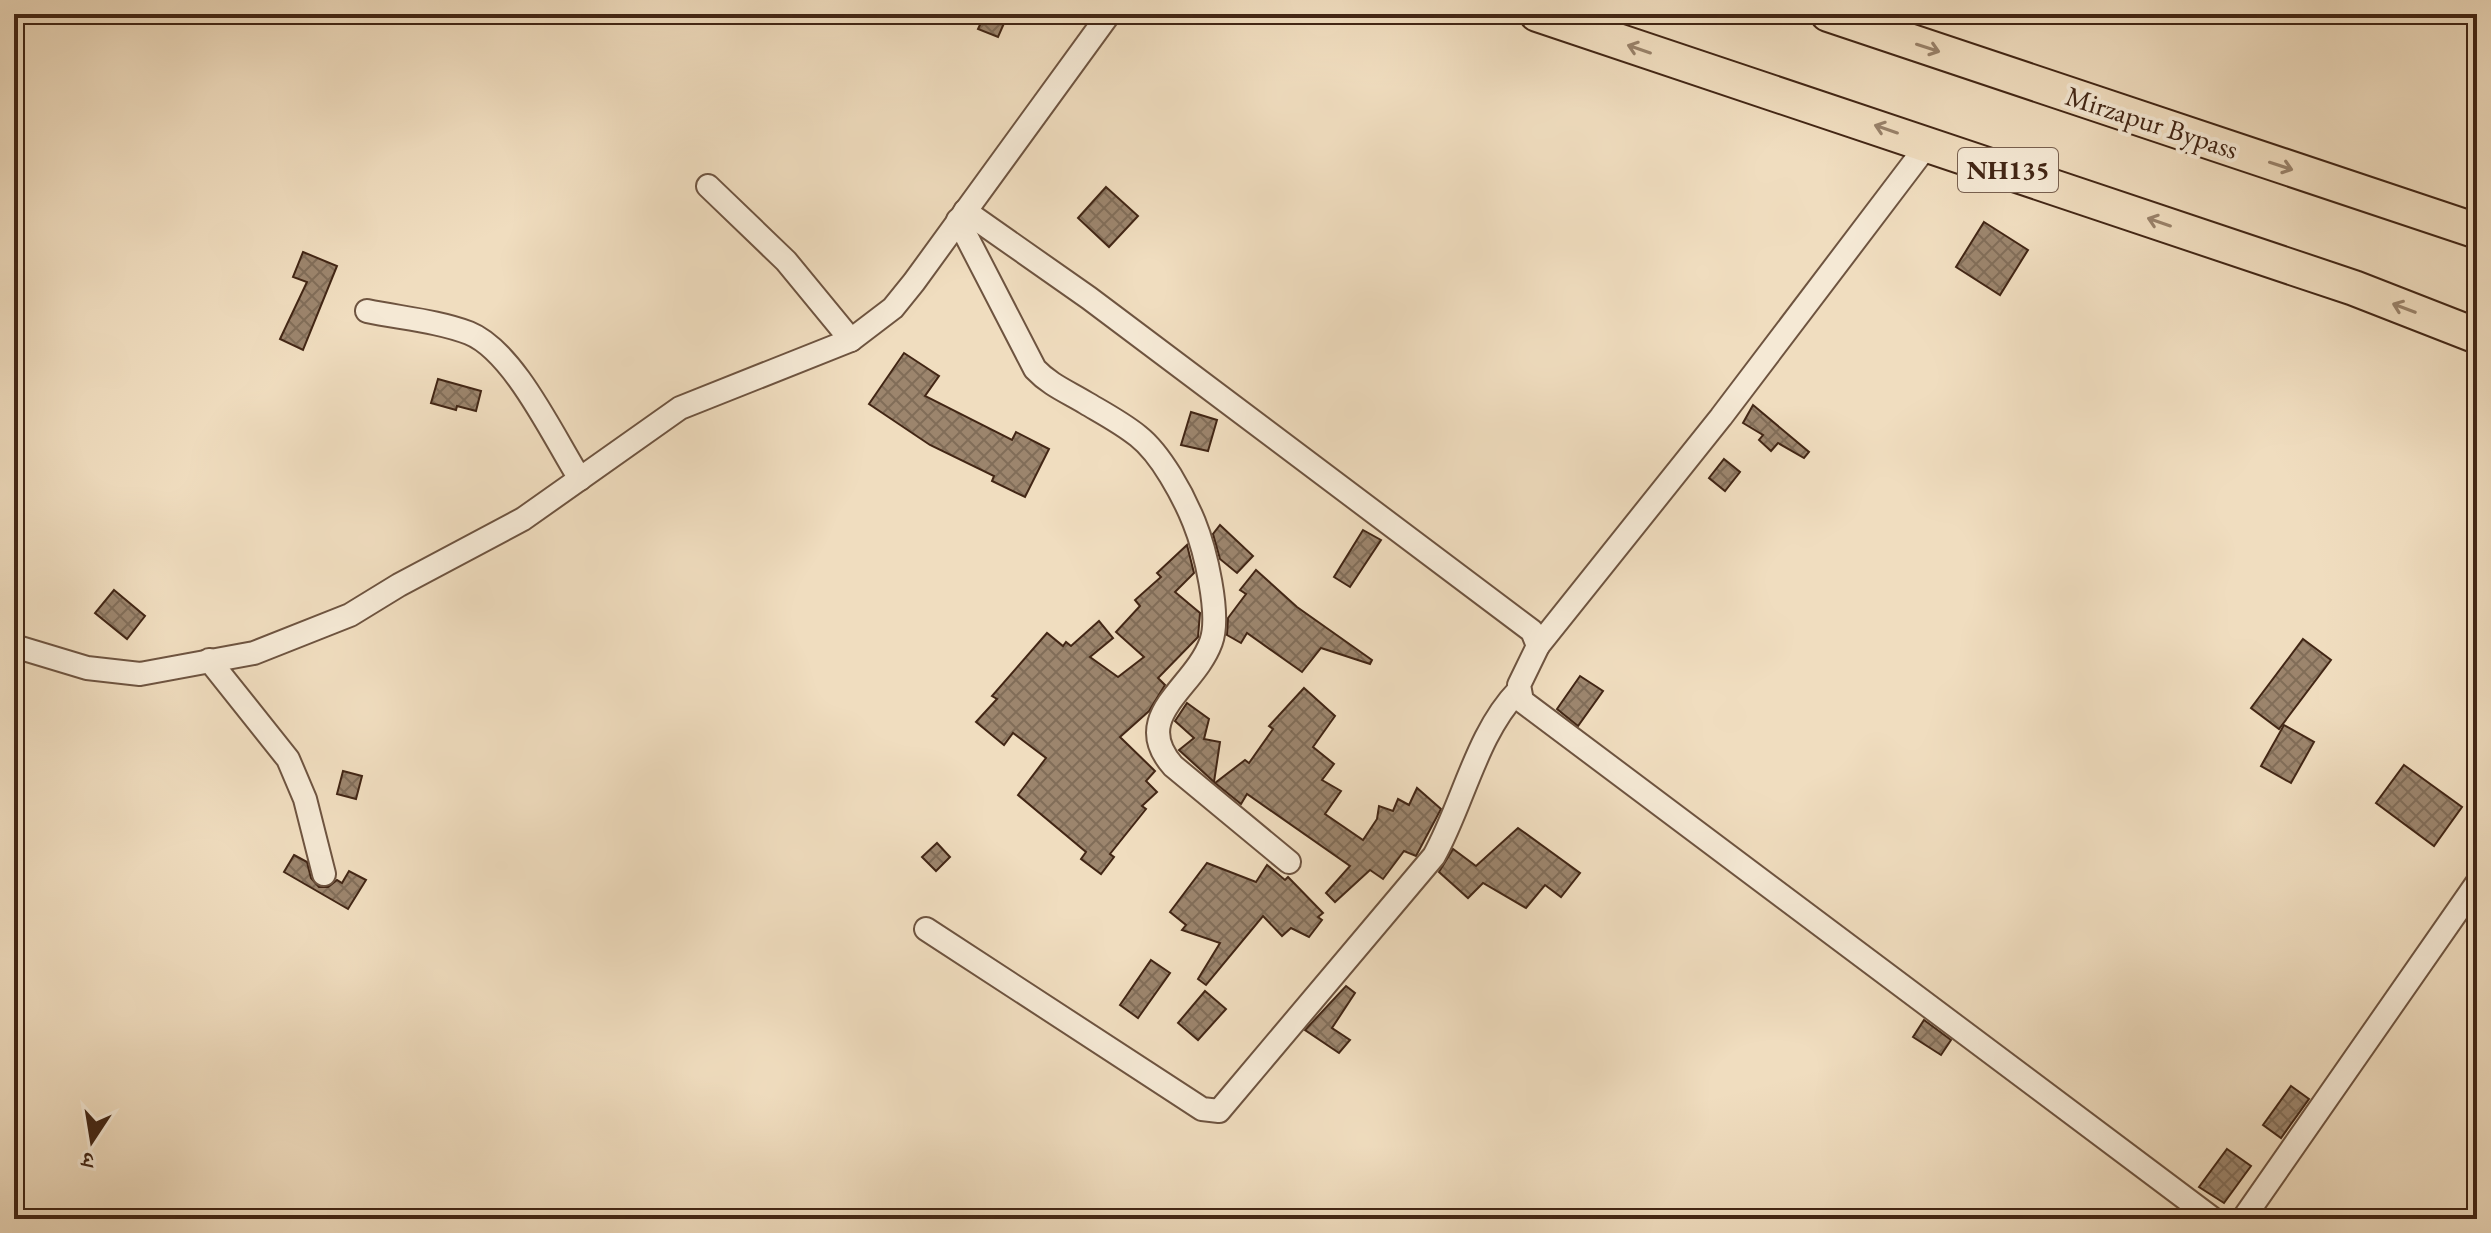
<svg xmlns="http://www.w3.org/2000/svg" width="2491" height="1233" viewBox="0 0 2491 1233" font-family="'EB Garamond','Noto Serif Devanagari',serif">
	<style>
		.building { fill: url(#building-cross-hatch); stroke: #422615; stroke-width: 2 }
		.lines { fill: none; stroke-linecap: round; stroke-linejoin: round }
		.minor-casing { stroke: #6e5440; stroke-width: 26 }
		.highway-casing { stroke: #422615; stroke-width: 38 }
		.minor { stroke: #f5e9d5; stroke-width: 22 }
		.highway { stroke: #f0ddbf; stroke-width: 34 }
		.oneway { stroke: #99826a }
		.labels { text-anchor: middle; dominant-baseline: central; stroke-width: 8; stroke-linejoin: round; paint-order: stroke }
		.shield { fill: #f5e9d5; stroke: #78604f; stroke-width: 2 }
		.shield-label { font-size: 26px; font-weight: bold; fill: #422615 }
		.street-label { font-size: 28px; fill: #422615; stroke: #f5e9d5 }
	</style>
	<defs>
		<pattern id="building-cross-hatch" width="8" height="8" patternUnits="userSpaceOnUse" patternTransform="scale(2)"><rect width="8" height="8" fill="#9c856d"/><path d="M0 0l8 8M0 8l8-8" fill="none" stroke="#816d58"/></pattern>
	</defs>
	<rect width="100%" height="100%" fill="#f0ddbf"/>
	<filter id="stains"><feTurbulence type="fractalNoise" baseFrequency=".0025" numOctaves="4"/><feColorMatrix values="0 0 0 0 .2 0 0 0 0 .09 0 0 0 0 .02 0 0 0 .5 -.17"/></filter>
	<radialGradient id="worn" r=".72"><stop offset=".6" stop-color="#630" stop-opacity="0"/><stop offset="1" stop-color="#630" stop-opacity=".3"/></radialGradient>
	<g class="building">
		<path d="M985 14 1005 21 998 37 978 29Z"/>
		<path d="M1106 187 1138 216 1109 247 1078 218Z"/>
		<path d="M1984 222 2028 250 2000 295 1956 267Z"/>
		<path d="M303 252 337 266 303 350 280 339 307 282 293 277Z"/>
		<path d="M904 353 939 376 925 396 1012 440 1016 432 1049 449 1025 497 992 481 994 476 930 445 869 404Z"/>
		<path d="M438 379 481 391 476 411 457 406 456 410 431 403Z"/>
		<path d="M1753 405 1809 452 1804 458 1778 443 1771 451 1759 440 1763 435 1743 423Z"/>
		<path d="M1191 412 1217 420 1208 451 1181 445Z"/>
		<path d="M1724 459 1740 472 1725 491 1709 478Z"/>
		<path d="M1220 525 1253 556 1237 573 1220 559 1213 534Z"/>
		<path d="M1363 530 1381 540 1350 587 1334 577Z"/>
		<path d="M1187 545 1194 573 1175 592 1200 613 1198 637 1158 678 1165 685 1149 711 1120 737 1155 771 1146 781 1157 792 1142 806 1146 809 1110 854 1114 857 1101 874 1081 859 1086 852 1018 795 1046 758 1013 733 1004 745 976 722 997 699 992 696 1047 633 1063 646 1066 642 1071 646 1099 621 1113 638 1090 657 1118 677 1144 657 1116 632 1140 606 1135 600 1161 577 1157 573Z"/>
		<path d="M1256 570 1297 607 1372 660 1370 664 1321 648 1302 672 1247 633 1241 643 1227 635 1228 618 1246 594 1240 590Z"/>
		<path d="M114 590 145 616 127 639 95 613Z"/>
		<path d="M2303 639 2331 660 2279 729 2251 708Z"/>
		<path d="M1580 676 1603 691 1578 726 1557 709Z"/>
		<path d="M1304 688 1335 716 1313 747 1334 764 1322 780 1341 791 1325 814 1363 840 1377 819 1379 806 1393 811 1398 799 1409 805 1417 788 1441 809 1416 856 1404 851 1383 879 1370 870 1335 902 1326 893 1350 866 1247 794 1241 804 1215 783 1245 760 1249 763 1273 729 1269 726Z"/>
		<path d="M1187 703 1209 719 1204 739 1220 742 1214 782 1179 750 1194 738 1175 721Z"/>
		<path d="M2284 725 2314 742 2291 783 2261 766Z"/>
		<path d="M2404 765 2462 807 2434 846 2376 803Z"/>
		<path d="M343 771 362 776 356 799 337 794Z"/>
		<path d="M1518 828 1580 873 1561 897 1545 885 1526 908 1483 883 1468 898 1439 872 1453 849 1476 866Z"/>
		<path d="M937 843 950 857 936 871 922 857Z"/>
		<path d="M294 855 307 862 311 878 319 887H328L337 880 342 883 349 871 366 880 348 909 284 872Z"/>
		<path d="M1207 863 1256 882 1267 865 1285 880 1288 877 1323 913 1318 917 1322 920 1309 937 1291 928 1282 936 1263 916 1206 985 1198 979 1220 943 1182 930 1186 925 1170 912Z"/>
		<path d="M1151 960 1170 973 1138 1018 1120 1005Z"/>
		<path d="M1346 986 1355 993 1332 1028 1350 1040 1339 1053 1305 1030Z"/>
		<path d="M1205 991 1226 1009 1198 1040 1178 1023Z"/>
		<path d="M1924 1020 1951 1040 1941 1055 1913 1037Z"/>
		<path d="M2291 1086 2309 1099 2281 1138 2263 1125Z"/>
		<path d="M2227 1149 2251 1166 2224 1203 2199 1187Z"/>
	</g>
	<g class="lines">
		<g class="minor-casing">
			<g id="minor">
				<path d="M708 186 786 261 851 340"/>
				<path d="M965 211 1089 298 1532 631 1538 646 1519 685 1522 701 2213 1219"/>
				<path d="M958 220 1035 369C1050 385 1068 392 1086 403 1103 413 1122 423 1138 436 1161 454 1183 495 1194 522 1205 549 1221 615 1211 642 1194 689 1129 716 1173 766L1289 862"/>
				<path d="M367 311C400 318 438 321 469 333 514 351 554 438 580 479"/>
				<path d="M14 646 87 668 140 674 254 653 350 615 399 585 523 519 680 408 851 340 893 308 914 282 1109 14"/>
				<path d="M1538 646 1721 417 1922 152"/>
				<path d="M209 660 288 759 305 799 324 874"/>
				<path d="M926 929 1202 1109 1219 1111 1434 856C1463 804 1477 733 1518 691"/>
				<path d="M2243 1219 2477 883"/>
			</g>
		</g>
		<g class="highway-casing">
			<g id="highway">
				<path d="M1537 14 2354 288 2477 336"/>
				<path d="M1828 14 2477 231"/>
			</g>
		</g>
		<use href="#minor" class="minor"/>
		<use href="#highway" class="highway"/>
	</g>
	<defs><path id="oneway-shaft" d="M-6 0H5M1.5-3L5.5 0L1.5 3" fill="none" stroke-width="1.6" stroke-linecap="round" stroke-linejoin="round" transform="scale(2)"/></defs>
	<g class="oneway">
		<use href="#oneway-shaft" transform="translate(1928 48) rotate(18)"/>
		<use href="#oneway-shaft" transform="translate(1639 49) rotate(-161)"/>
		<use href="#oneway-shaft" transform="translate(1886 129) rotate(-161)"/>
		<use href="#oneway-shaft" transform="translate(2281 166) rotate(18)"/>
		<use href="#oneway-shaft" transform="translate(2159 222) rotate(-161)"/>
		<use href="#oneway-shaft" transform="translate(2404 308) rotate(-159)"/>
	</g>
	<g class="labels">
		<rect class="shield" x="1958" y="148" width="100" height="44" rx="6"/>
		<g class="shield-label">
			<text x="2008" y="170">NH135</text>
		</g>
		<g class="street-label">
			<text transform="translate(2152 122) rotate(18)">Mirzapur Bypass</text>
		</g>
	</g>
	<rect width="2491" height="1233" fill="none" stroke="#f0ddbf" stroke-width="48"/>
	<rect x="16" y="16" width="2459" height="1201" fill="none" stroke="#422615" stroke-width="4"/>
	<rect x="24" y="24" width="2443" height="1185" fill="none" stroke="#422615" stroke-width="2"/>
	<g transform="translate(92 1141) rotate(192)" stroke="#f5e9d5" stroke-width="6" paint-order="stroke">
	<path d="M0-6L14 30L0 20L-14 30Z" fill="#422615"/>
	<text y="-12" font-size="22" font-weight="bold" text-anchor="middle" fill="#422615">उ</text>
	</g>
	<rect width="100%" height="100%" filter="url(#stains)"/>
	<rect width="100%" height="100%" fill="url(#worn)"/>
</svg>
